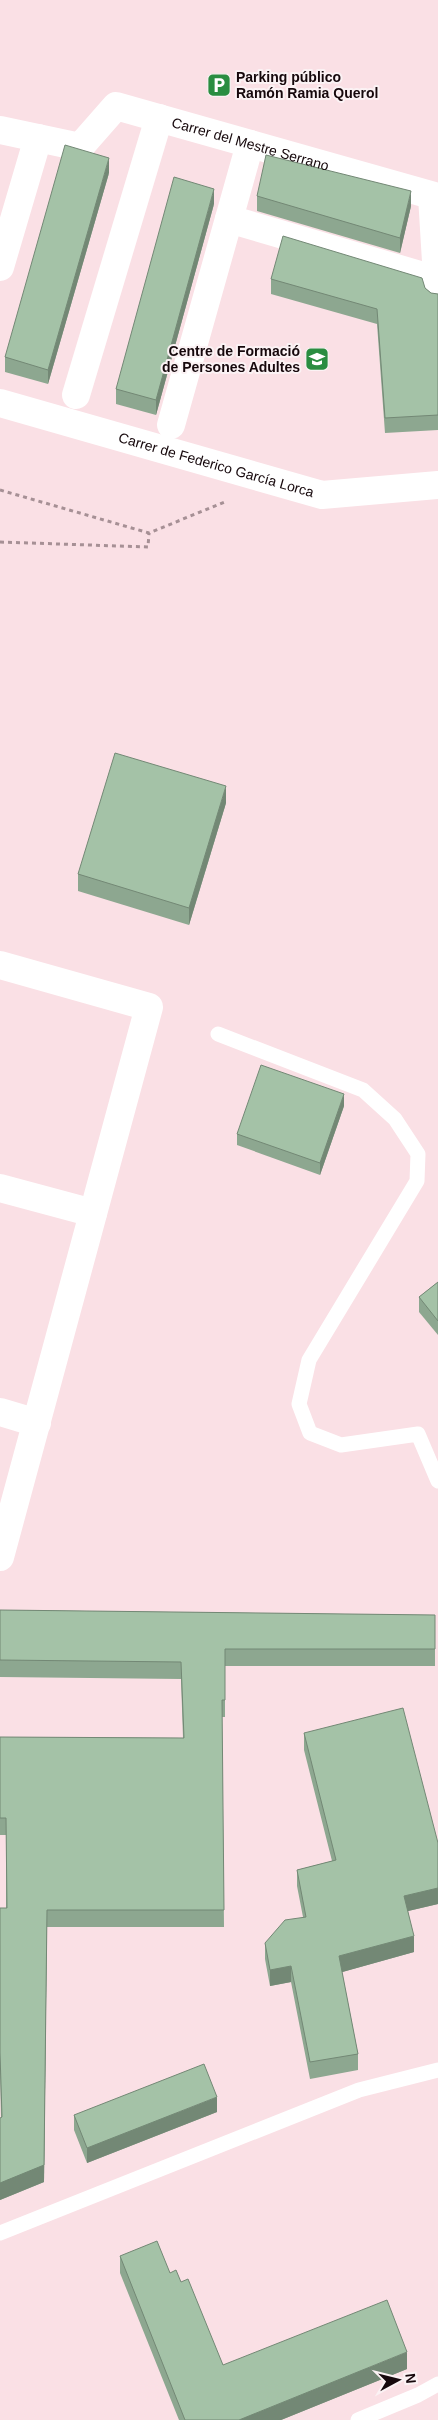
<svg xmlns="http://www.w3.org/2000/svg" width="438" height="2420" viewBox="0 0 438 2420" font-family="Helvetica,sans-serif">
	<style>
		.lines { fill: none; stroke-linecap: round; stroke-linejoin: round }
		.path { stroke: #a69095; stroke-width: 3; stroke-dasharray: 4 4; stroke-linecap: butt }
		.lane { stroke: #fff; stroke-width: 15 }
		.street { stroke: #fff; stroke-width: 28 }
		.wall { fill: #8da790 }
		.shaded-wall { fill: #738875 }
		.building { fill: #a4c2a7; stroke: #738875 }
		.labels { text-anchor: middle; dominant-baseline: central; stroke-width: 4; stroke-linejoin: round; paint-order: stroke }
		.poi-label { font-size: 14px; font-weight: bold; fill: #16080c; stroke: #fbf2f4; text-anchor: start }
		.street-label { font-size: 14px; fill: #16080c; stroke: #fbf2f4 }
	</style>
	<rect width="100%" height="100%" fill="#fae0e5"/>
	<g class="lines">
		<g class="path">
			<path d="M0 490 149 533 227 501"/>
			<path d="M0 542 148 547 149 533"/>
		</g>
		<g class="lane">
			<path d="M218 1034 363 1090 395 1119 418 1154 417 1181 309 1360 299 1404 310 1433 341 1445 418 1434 438 1481"/>
			<path d="M0 2233 359 2090 438 2070"/>
			<path d="M358 2420 418 2395 438 2384"/>
		</g>
		<g class="street">
			<path id="s1" d="M0 130 80 147 116 106 438 197"/>
			<path d="M432 196 438 294"/>
			<path d="M229 219 437 280"/>
			<path d="M0 267 38 138"/>
			<path d="M76 395 159 118"/>
			<path id="s2" d="M0 403 322 495 438 485"/>
			<path d="M171 425 250 144"/>
			<path d="M0 965 149 1007 0 1557"/>
			<path d="M0 1188 93 1213"/>
			<path d="M0 1412 37 1423"/>
		</g>
	</g>
	<g class="wall">
		<path d="M109 173 48 384 5 372V357Z"/>
		<path d="M257 196 411 206 400 253 257 211Z"/>
		<path d="M214 204 156 415 116 404V389Z"/>
		<path d="M271 279 425 288 431 293 438 294V430L385 433 377 324 271 294Z"/>
		<path d="M226 803 189 925 78 891V874Z"/>
		<path d="M344 1106 320 1175 237 1145V1134Z"/>
		<path d="M438 1282V1335L419 1312V1297Z"/>
		<path d="M0 1610 435 1615V1666H225V1717H222L224 1927H47L44 2182 0 2200V2118H1L0 2070V1908H6V1835H0V1737L183 1738 181 1679 0 1677Z"/>
		<path d="M304 1733 438 1843V1904L408 1911 414 1952 342 1972 358 2054V2070L310 2079 291 1982 270 1986 265 1959V1943L303 1917 297 1886V1870L332 1861 304 1750Z"/>
		<path d="M217 2112 87 2163 74 2130V2115Z"/>
		<path d="M120 2256 170 2273 181 2282 223 2365 407 2369 281 2420H179L120 2273Z"/>
	</g>
	<g class="shaded-wall">
		<path d="M109 158V173L48 384V370Z"/>
		<path d="M214 189V204L156 415V400Z"/>
		<path d="M411 191V206L400 253V238Z"/>
		<path d="M226 786V803L189 925V908Z"/>
		<path d="M344 1094V1106L320 1175V1163Z"/>
		<path d="M438 1888V1904L404 1912V1896Z"/>
		<path d="M47 1910 44 2182 0 2200V2183Z"/>
		<path d="M414 1936V1952L339 1973V1956Z"/>
		<path d="M291 1966V1982L270 1986V1970Z"/>
		<path d="M217 2097V2112L87 2163V2148Z"/>
		<path d="M407 2352V2369L281 2420H239Z"/>
	</g>
	<g class="building">
		<path d="M65 145 109 158 48 370 5 357Z"/>
		<path d="M266 155 411 191 400 238 257 196Z"/>
		<path d="M174 177 214 189 156 400 116 389Z"/>
		<path d="M283 236 422 278 425 288 431 293 438 294V415L385 418 377 309 271 279Z"/>
		<path d="M115 753 226 786 189 908 78 874Z"/>
		<path d="M261 1065 344 1094 320 1163 237 1134Z"/>
		<path d="M438 1282V1321L419 1297Z"/>
		<path d="M0 1610 435 1615V1649H225V1700H222L224 1910H47L44 2165 0 2183V2118L2 2117 0 2053V1908H7L6 1818H0V1737L184 1738 181 1662 0 1660Z"/>
		<path d="M403 1708 438 1843V1888L404 1896 414 1936 339 1956 358 2054 310 2062 291 1966 270 1970 265 1943 285 1920 306 1917 297 1870 336 1860 304 1733Z"/>
		<path d="M204 2064 217 2097 87 2148 74 2115Z"/>
		<path d="M157 2241 170 2273 176 2270 181 2282 188 2279 223 2365 387 2300 407 2352 239 2420H185L120 2256Z"/>
	</g>
	<defs>
		<g id="parking-square" transform="scale(1.25)"><rect x="-9" y="-9" width="18" height="18" rx="4" fill="#2a8d41" stroke="#fbf2f4"/><path d="M-3.5-5.5H1a3.5 3.5 0 0 1 0 7H-1V5.5H-3.5ZM-1-3.4V-.6H.8a1.4 1.4 0 0 0 0-2.8Z" fill="#fff"/></g>
		<g id="school-square" transform="scale(1.25)"><rect x="-9" y="-9" width="18" height="18" rx="4" fill="#2a8d41" stroke="#fbf2f4"/><path d="M0-5L7-2L0 1L-7-2ZM-4 1L0 2.5L4 1V4Q0 6-4 4Z" fill="#fff"/></g>
	</defs>
	<g fill-rule="evenodd">
		<use href="#parking-square" x="219" y="85"/>
		<use href="#school-square" x="317" y="359"/>
	</g>
	<g class="labels">
		<g class="poi-label">
			<text x="236" y="77">Parking público<tspan x="236" dy="16">Ramón Ramia Querol</tspan></text>
			<text x="300" y="351" text-anchor="end">Centre de Formació<tspan x="300" dy="16">de Persones Adultes</tspan></text>
		</g>
		<g class="street-label">
			<text stroke="none"><textPath href="#s1" startOffset="276">Carrer del Mestre Serrano</textPath></text>
			<text stroke="none"><textPath href="#s2" startOffset="225">Carrer de Federico García Lorca</textPath></text>
		</g>
	</g>
	<g transform="translate(398 2380) rotate(83)" stroke="#fbf2f4" stroke-width="4" paint-order="stroke">
	<path d="M0-4L9 19L0 12L-9 19Z" fill="#16080c"/>
	<text y="-8" font-size="14" font-weight="bold" text-anchor="middle" fill="#16080c">N</text>
	</g>
</svg>
